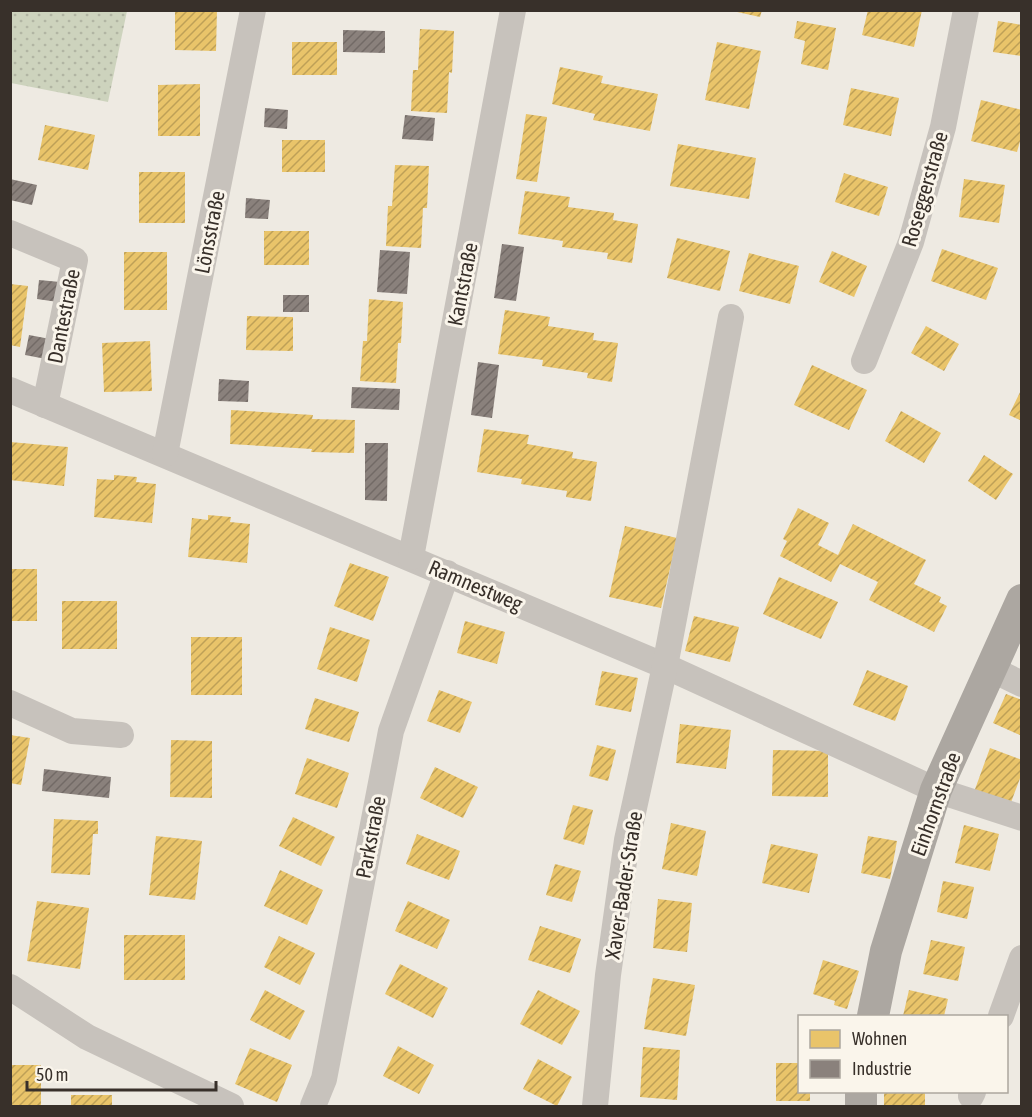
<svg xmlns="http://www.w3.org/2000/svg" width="1032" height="1117" viewBox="0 0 1032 1117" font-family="'Asap Condensed',sans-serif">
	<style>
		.grass { fill: url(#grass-dots) }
		.homes { fill: url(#homes-hatch) }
		.industry { fill: url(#industry-hatch) }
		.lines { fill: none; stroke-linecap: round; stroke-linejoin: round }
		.minor { stroke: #c7c2bc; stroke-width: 26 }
		.major { stroke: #aca7a1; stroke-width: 32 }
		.labels { text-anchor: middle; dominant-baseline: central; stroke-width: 6; stroke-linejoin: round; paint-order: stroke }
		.street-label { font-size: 21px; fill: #38302a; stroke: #faf5eb }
	</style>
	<defs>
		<pattern id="grass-dots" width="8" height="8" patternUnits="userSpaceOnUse" patternTransform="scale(1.5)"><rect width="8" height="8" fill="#cdd3bd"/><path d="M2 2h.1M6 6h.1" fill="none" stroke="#b1b5a3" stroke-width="1.8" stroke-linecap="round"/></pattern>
		<pattern id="homes-hatch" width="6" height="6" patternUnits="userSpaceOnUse" patternTransform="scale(1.5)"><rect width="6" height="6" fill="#e9c46a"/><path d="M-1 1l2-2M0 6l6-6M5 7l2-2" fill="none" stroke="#bea057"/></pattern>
		<pattern id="industry-hatch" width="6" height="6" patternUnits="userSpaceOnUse" patternTransform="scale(1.5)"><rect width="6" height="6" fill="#8a817c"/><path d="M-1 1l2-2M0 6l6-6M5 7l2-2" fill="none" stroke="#726a66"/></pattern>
	</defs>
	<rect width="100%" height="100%" fill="#eeeae2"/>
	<path class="grass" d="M10 11H127L108 102 11 83Z"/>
	<g class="homes">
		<path d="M175 10H217L216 51 175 50Z"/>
		<path d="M728 10H762L760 17Z"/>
		<path d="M868 10H922L914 47 862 35Z"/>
		<path d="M797 21 836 28 828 70 801 64 805 41 794 38Z"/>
		<path d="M998 21 1022 25V56L993 52Z"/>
		<path d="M420 29 454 31 452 73 449 72 447 113 411 111 413 70H418Z"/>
		<rect x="292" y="42" width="45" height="33"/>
		<path d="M717 42 761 51 749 109 705 100Z"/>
		<path d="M560 67 603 76 601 83 658 94 650 131 593 120 595 114 552 104Z"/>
		<path d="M200 84V136H158V85Z"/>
		<path d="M851 88 899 98 891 136 843 125Z"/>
		<path d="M981 100 1022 110V134L1017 152 971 141Z"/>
		<path d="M526 114 547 117 537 182 516 179Z"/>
		<path d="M45 125 95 135 88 170 38 160Z"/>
		<rect x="282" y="140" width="43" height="32"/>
		<path d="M678 144 756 158 749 199 670 186Z"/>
		<path d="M395 165 429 166 427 208H423L421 248 386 246 388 206H392Z"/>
		<rect x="139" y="172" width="46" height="51"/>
		<path d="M844 173 888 187 879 216 835 202Z"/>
		<path d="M964 179 1005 185 999 223 959 217Z"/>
		<path d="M525 191 570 197 568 207 614 213 613 220 638 224 632 263 607 259 608 253 562 247 563 241 518 234Z"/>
		<rect x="264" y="231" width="45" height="34"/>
		<path d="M677 238 730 251 720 291 667 278Z"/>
		<path d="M942 249 998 268 986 300 931 281Z"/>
		<path d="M832 251 867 266 854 297 819 282Z"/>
		<rect x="124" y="252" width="43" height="58"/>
		<path d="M749 253 799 266 790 304 739 291Z"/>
		<path d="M10 284 28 286 20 347 10 345Z"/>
		<path d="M369 299 403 302 401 343H398L396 383 360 381 363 341H367Z"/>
		<path d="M505 310 550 317 548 326 594 333 593 340 618 343 612 382 587 378 588 373 542 366 543 360 498 354Z"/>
		<path d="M247 316 293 317V351L246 350Z"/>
		<path d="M926 326 959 344 944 371 911 353Z"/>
		<path d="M150 341 152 391 104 392 102 343Z"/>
		<path d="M812 365 867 390 849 430 794 405Z"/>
		<path d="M1022 388V421L1009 415Z"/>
		<path d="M231 410 313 415 312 419 355 420 354 453 311 452 312 449 230 444Z"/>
		<path d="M901 411 941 433 924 463 885 441Z"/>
		<path d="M484 429 529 435 527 444 573 452 572 458 597 462 591 501 566 497 567 491 521 484 522 479 477 472Z"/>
		<path d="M10 442 68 447 64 486 10 480Z"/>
		<path d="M984 455 1013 474 996 500 968 481Z"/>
		<path d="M114 475 137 477 136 482 156 484 152 523 94 517 97 479 114 480Z"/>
		<path d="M798 508 829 523 818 545 838 555 853 524 926 560 914 584 941 597 939 602 947 606 934 632 869 600 878 582 840 564 831 582 780 556 787 541 783 539Z"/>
		<path d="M208 515 231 517 230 522 250 524 247 563 188 557 192 518 208 520Z"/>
		<path d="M625 526 677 538 661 608 609 597Z"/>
		<path d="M350 563 389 577 373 621 334 606Z"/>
		<rect x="10" y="569" width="27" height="52"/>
		<path d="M779 577 838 602 821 639 763 614Z"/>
		<rect x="62" y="601" width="55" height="48"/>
		<path d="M694 616 739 627 730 662 685 651Z"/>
		<path d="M465 621 505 632 497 664 457 653Z"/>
		<path d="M330 627 370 640 357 682 317 669Z"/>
		<rect x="191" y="637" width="51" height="58"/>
		<path d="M867 670 908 686 895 721 853 705Z"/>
		<path d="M602 671 638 678 631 712 595 705Z"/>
		<path d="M439 690 472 702 460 733 427 721Z"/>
		<path d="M1006 694 1022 700V736L993 723Z"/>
		<path d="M315 698 359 712 349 742 305 729Z"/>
		<path d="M680 724 731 730 726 769 676 763Z"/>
		<path d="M10 735 30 738 21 785 10 783Z"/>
		<path d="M171 740 212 741V798L170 797Z"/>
		<path d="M597 745 616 750 608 781 589 776Z"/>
		<path d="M990 748 1022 760V773L1010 805 974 792Z"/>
		<path d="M773 750 828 751V797L772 796Z"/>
		<path d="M307 758 349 773 337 808 295 794Z"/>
		<path d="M435 767 478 787 463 818 420 798Z"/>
		<path d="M573 805 593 810 584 845 563 839Z"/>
		<path d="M293 817 335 837 321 866 279 846Z"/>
		<path d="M54 819 98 821V834H93L90 875 51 873Z"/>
		<path d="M671 823 706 831 697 876 662 869Z"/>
		<path d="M964 825 999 834 990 871 955 863Z"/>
		<path d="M417 834 460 851 449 880 406 864Z"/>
		<path d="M156 836 202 841 195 900 149 895Z"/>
		<path d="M868 836 897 841 890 879 861 873Z"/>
		<path d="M771 844 818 854 809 893 762 883Z"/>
		<path d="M555 864 581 871 572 902 546 895Z"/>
		<path d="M280 870 323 890 307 925 264 906Z"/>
		<path d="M943 881 974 887 967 919 937 912Z"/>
		<path d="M658 899 692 903 687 952 653 948Z"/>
		<path d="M37 901 89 908 80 969 27 961Z"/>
		<path d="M408 901 450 920 437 949 395 931Z"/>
		<path d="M540 926 581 939 570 973 528 960Z"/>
		<rect x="124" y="935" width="61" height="45"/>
		<path d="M279 936 315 953 300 985 264 967Z"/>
		<path d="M931 940 965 947 958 981 923 974Z"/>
		<path d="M823 960 859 971 847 1009 834 1005 835 1001 813 994Z"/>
		<path d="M400 964 448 988 433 1018 385 994Z"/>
		<path d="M653 978 695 985 686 1036 644 1029Z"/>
		<path d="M265 990 305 1011 290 1040 250 1020Z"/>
		<path d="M538 990 580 1011 562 1045 520 1024Z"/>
		<path d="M909 990 948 999 944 1016H903Z"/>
		<path d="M398 1046 434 1065 419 1094 383 1076Z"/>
		<path d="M643 1047 680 1050 677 1100 640 1097Z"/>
		<path d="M250 1048 292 1065 277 1102 235 1084Z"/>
		<path d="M538 1059 572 1077 557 1106 523 1089Z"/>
		<path d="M776 1063H800V1092H810V1101H776Z"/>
		<rect x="10" y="1065" width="31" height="41"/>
		<path d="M884 1092 925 1093V1106H884Z"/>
		<rect x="71" y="1095" width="41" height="11"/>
	</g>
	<g class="industry">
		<path d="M343 30 385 31V53L343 52Z"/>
		<path d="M265 108 288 110 287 129 264 127Z"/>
		<path d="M405 115 435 118 433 141 402 139Z"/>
		<path d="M10 179 37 185 32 205 10 200Z"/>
		<path d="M246 198 270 200 268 219 245 218Z"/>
		<path d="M502 244 524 247 516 301 494 298Z"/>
		<path d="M380 250 410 252 407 294 377 292Z"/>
		<path d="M39 280 60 282 58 302 37 299Z"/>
		<rect x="283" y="295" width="26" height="17"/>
		<path d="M29 335 50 339 46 359 25 355Z"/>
		<path d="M478 362 499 365 492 418 471 415Z"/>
		<path d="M219 379 249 381 248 402 218 401Z"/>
		<path d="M352 387 400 389 399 410 351 408Z"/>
		<path d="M365 443H388L387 501 365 500Z"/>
		<path d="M44 769 111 777 109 798 42 791Z"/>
	</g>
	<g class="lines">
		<g class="minor">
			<path d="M10 233 75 260 45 405"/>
			<path d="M864 361 911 242 943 127 966 10"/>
			<path d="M10 390 665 666 936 790 1022 818"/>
			<path d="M165 454 253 10"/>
			<path d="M411 557 513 10"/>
			<path d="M991 669 1022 684"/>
			<path d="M10 703 72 731 121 735"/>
			<path d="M10 987 87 1037 231 1106"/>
			<path d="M1001 1016 1022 958"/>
			<path d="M971 1096 973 1092"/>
			<path d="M313 1106 324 1079 391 731 447 573"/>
			<path d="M595 1106 608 975 627 840 665 666 731 317"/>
		</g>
		<g class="major">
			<path d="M873 1016 886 951 936 790 1022 600"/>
			<path d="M861 1106V1092"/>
		</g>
	</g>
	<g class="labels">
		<g class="street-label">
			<text transform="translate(924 189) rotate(-74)">Roseggerstraße</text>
			<text transform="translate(209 232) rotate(-79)">Lönsstraße</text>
			<text transform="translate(462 284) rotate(-79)">Kantstraße</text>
			<text transform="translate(63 316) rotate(-79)">Dantestraße</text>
			<text transform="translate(476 585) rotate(23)">Ramnestweg</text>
			<text transform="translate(935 804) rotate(-70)">Einhornstraße</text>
			<text transform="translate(370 837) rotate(-79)">Parkstraße</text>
			<text transform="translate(623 885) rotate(-81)">Xaver-Bader-Straße</text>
		</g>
	</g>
	<rect width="1032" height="1117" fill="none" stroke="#38302a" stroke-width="24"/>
	<rect x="798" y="1015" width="210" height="78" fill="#faf5eb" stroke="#aca69e" stroke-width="1.5"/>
	<rect x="810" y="1030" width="30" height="18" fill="#e9c46a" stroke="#aca69e" stroke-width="1.5"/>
	<text x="852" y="1045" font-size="18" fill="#38302a">Wohnen</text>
	<rect x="810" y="1060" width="30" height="18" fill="#8a817c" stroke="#aca69e" stroke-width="1.5"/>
	<text x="852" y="1075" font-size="18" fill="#38302a">Industrie</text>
	<path d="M27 1081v9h189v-9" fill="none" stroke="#38302a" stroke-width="3"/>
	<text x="36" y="1081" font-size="18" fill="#38302a" stroke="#faf5eb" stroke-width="4.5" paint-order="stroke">50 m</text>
</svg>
